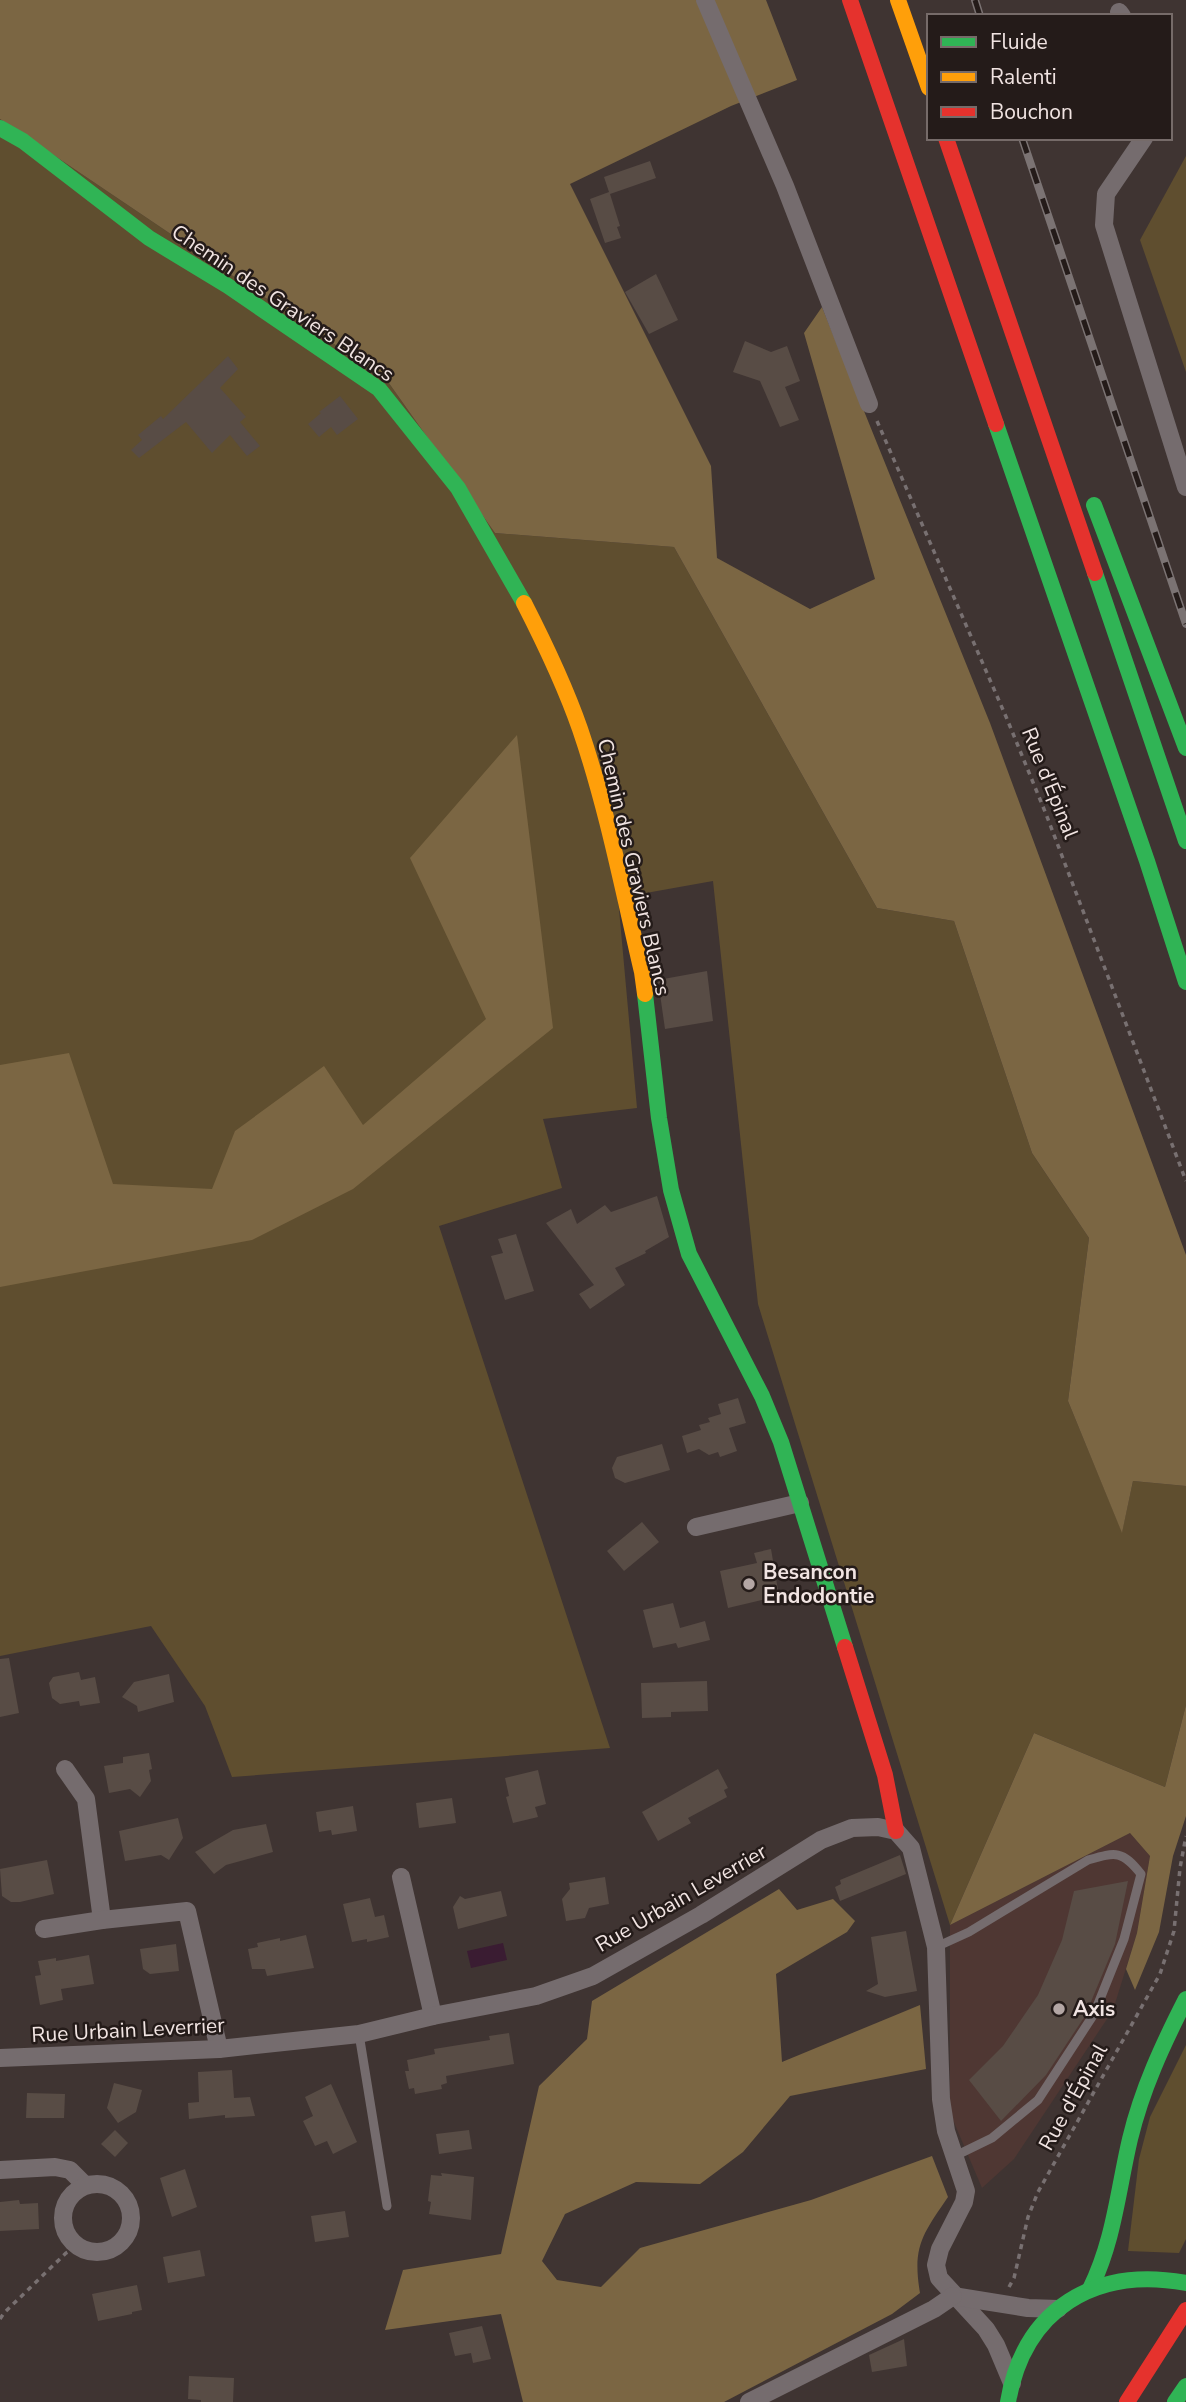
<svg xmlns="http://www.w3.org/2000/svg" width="1186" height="2402" viewBox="0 0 1186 2402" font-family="'Nunito Sans',sans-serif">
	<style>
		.built { fill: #4f3733 }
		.green { fill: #5f4e2f }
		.forest { fill: #7b6643 }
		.water { fill: #3a1c32 }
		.building { fill: #584c45 }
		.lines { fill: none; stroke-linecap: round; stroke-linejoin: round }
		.path { stroke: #787071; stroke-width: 3.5; stroke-dasharray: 5 5; stroke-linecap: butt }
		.lane { stroke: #756c6e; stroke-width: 9 }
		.street { stroke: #756c6e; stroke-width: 18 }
		.fast { stroke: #30b455; stroke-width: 16 }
		.slow { stroke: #ff9f0a; stroke-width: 16 }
		.jam { stroke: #e5322d; stroke-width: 16 }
		.rail-casing { stroke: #7b7373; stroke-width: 8 }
		.rail { stroke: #241b19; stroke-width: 5; stroke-dasharray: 16; stroke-linecap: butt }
		.poi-dot { fill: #b3a6a4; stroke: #241b19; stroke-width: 2.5 }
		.labels { text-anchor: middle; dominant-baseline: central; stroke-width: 5; stroke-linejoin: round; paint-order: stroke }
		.street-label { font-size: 21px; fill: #f1e4e2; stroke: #241b19 }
		.poi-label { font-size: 21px; font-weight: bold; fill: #f1e4e2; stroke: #241b19; text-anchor: start }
	</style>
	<rect width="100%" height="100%" fill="#3f3432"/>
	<path class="built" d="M1130 1833 1150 1856 1137 1933 1113 2010 1014 2159 982 2188 950 2113V1925Z"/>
	<g class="green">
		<path d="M0 119 386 379 495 533 674 547 877 908 954 921 1032 1153 1089 1238 1068 1401 1122 1532 1133 1481 1186 1486V1705L1165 1787 1034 1733 950 1925 758 1304 713 881 618 898 637 1108 543 1119 562 1188 439 1226 610 1748 232 1777 205 1706 151 1626 0 1656Z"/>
		<path d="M1186 156V372L1140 240Z"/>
		<path d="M1186 2045V2239L1179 2253 1128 2251 1139 2159 1150 2117Z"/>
	</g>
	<g class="forest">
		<path d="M0 0H766L797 80 731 106 570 184 711 466 717 558 810 609 875 579 804 333 822 307 990 723 1186 1255V1486L1133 1481 1122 1533 1068 1401 1089 1238 1032 1153 954 921 877 908 674 547 495 533 386 379 0 119Z"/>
		<path d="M517 735 553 1028 353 1189 252 1240 0 1287V1065L69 1053 113 1184 212 1189 235 1131 324 1066 363 1125 486 1019 410 858Z"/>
		<path d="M1186 1705V1816L1173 1856 1159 1932 1135 1990 1126 1969 1137 1933 1150 1856 1130 1833 950 1925 1034 1733 1165 1787Z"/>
		<path d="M779 1889 797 1910 833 1899 855 1921 847 1932 776 1974 782 2062 920 2005 926 2069 790 2096 743 2152 700 2184 636 2182 565 2214 542 2261 557 2280 601 2287 640 2248 811 2200 932 2156 948 2197C923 2234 912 2246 920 2293L892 2314 724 2402H523L501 2314 385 2330 403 2270 501 2254 539 2086 587 2039 592 2001Z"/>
	</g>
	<path class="water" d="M503 1943 507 1960 471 1968 467 1951Z"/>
	<g class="building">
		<path d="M650 161 656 178 610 194 620 226 617 227 621 238 605 243 590 199 609 192 604 177Z"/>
		<path d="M656 274 678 320 649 334 625 292Z"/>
		<path d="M745 341 771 352 787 346 800 381 785 387 799 420 780 427 760 381 733 372Z"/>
		<path d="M228 356 238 369 220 388 246 417 240 422 260 446 247 456 230 435 212 453 186 422 139 458 131 450 142 440 138 435 161 416 163 419Z"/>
		<path d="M340 396 358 419 337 435 331 427 319 437 308 424 321 413 319 412Z"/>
		<path d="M707 971 713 1021 665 1029 658 980Z"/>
		<path d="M657 1196 669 1237 645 1251 646 1253 615 1268 625 1285 590 1309 579 1294 594 1285 546 1223 571 1209 577 1224 605 1205 611 1212Z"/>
		<path d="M516 1234 534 1291 505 1300 491 1256 503 1253 498 1239Z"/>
		<path d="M738 1398 746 1423 729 1428 737 1451 720 1457 718 1452 709 1455 699 1449 687 1453 682 1436 701 1430 699 1425 710 1422 708 1418 721 1414 718 1404Z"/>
		<path d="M662 1444 670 1470 625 1483 615 1478 612 1468 617 1457Z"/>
		<path d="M642 1522 659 1542 624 1571 607 1551Z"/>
		<path d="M771 1549 779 1596 728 1608 720 1571 757 1563 754 1553Z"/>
		<path d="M673 1603 680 1628 705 1621 710 1640 678 1648 676 1643 653 1648 643 1610Z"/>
		<path d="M9 1658 19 1713 0 1717V1659Z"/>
		<path d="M79 1672 81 1680 95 1677 100 1703 80 1706 79 1701 60 1704 52 1698 49 1683 53 1677Z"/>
		<path d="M169 1674 174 1702 138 1712 137 1706 122 1697 134 1682Z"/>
		<path d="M707 1681 708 1711 671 1712V1717L642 1718 641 1683Z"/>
		<path d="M149 1753 152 1769 149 1770 151 1781 140 1797 130 1789 109 1793 104 1766 123 1763V1757Z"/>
		<path d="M718 1769 728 1788 724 1790 727 1797 688 1818 691 1823 658 1841 642 1812Z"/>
		<path d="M538 1770 546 1804 535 1807 538 1817 513 1823 506 1797 509 1796 505 1778Z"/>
		<path d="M452 1798 456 1823 419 1828 416 1803Z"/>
		<path d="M353 1806 357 1831 332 1835 331 1830 319 1832 316 1812Z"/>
		<path d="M178 1818 183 1838 169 1860 161 1855 125 1861 119 1831Z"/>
		<path d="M266 1824 273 1852 226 1865 214 1874 195 1852 233 1830Z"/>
		<path d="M900 1855 906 1874 840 1901 835 1887 841 1884 840 1880Z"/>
		<path d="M47 1860 54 1894 20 1902H11L2 1896 0 1869Z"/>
		<path d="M605 1877 609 1904 589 1908 585 1918 566 1921 562 1899 570 1889 569 1883Z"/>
		<path d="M1128 1881 1115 1944 1085 2016 1046 2075 1001 2121 969 2080 1003 2046 1038 1995 1062 1940 1074 1891Z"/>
		<path d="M501 1891 507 1916 458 1929 453 1907 460 1896 465 1899Z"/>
		<path d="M370 1898 375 1917 384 1915 389 1937 367 1942V1939L352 1942 343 1904Z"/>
		<path d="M906 1931 917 1991 885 1997 866 1991 878 1984 871 1937Z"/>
		<path d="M306 1935 314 1968 267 1976 265 1969H252L248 1949 258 1947 257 1943 280 1938V1941Z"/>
		<path d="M176 1944 179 1971 150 1974 143 1969 140 1949Z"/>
		<path d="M89 1955 94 1984 61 1989 63 2000 40 2005 35 1976 41 1975 38 1961 56 1958V1961Z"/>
		<path d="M509 2033 514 2064 446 2076 447 2083 441 2085 442 2089 415 2094 414 2088 409 2089 405 2071H409L407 2060 435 2054 434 2049 490 2040 489 2036Z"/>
		<path d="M232 2070 234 2098 250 2097 255 2116 225 2118V2115L189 2119 188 2103 199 2102 198 2072Z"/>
		<path d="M114 2083 142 2090 136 2112 118 2123 107 2108Z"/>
		<path d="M331 2084 357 2142 333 2154 327 2141 315 2146 303 2121 313 2116 305 2097Z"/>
		<path d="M27 2093 65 2094 64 2118H26Z"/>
		<path d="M115 2130 128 2143 115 2157 101 2144Z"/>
		<path d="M469 2130 472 2149 439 2154 436 2134Z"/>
		<path d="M185 2169 197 2207 172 2217 160 2178Z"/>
		<path d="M441 2173 474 2177 471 2220 429 2214 431 2202 428 2201 431 2175 442 2176Z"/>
		<path d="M19 2200 20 2204 38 2203 39 2229 0 2231V2202Z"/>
		<path d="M345 2211 349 2237 315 2242 311 2216Z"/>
		<path d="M200 2250 205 2276 168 2283 163 2257Z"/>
		<path d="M137 2285 142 2310 132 2312V2314L98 2321 92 2294Z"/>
		<path d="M482 2326 491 2359 473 2363 471 2353 455 2356 449 2333Z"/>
		<path d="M904 2339 907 2366 872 2372 869 2355Z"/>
		<path d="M189 2376 234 2378 233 2402H201V2400L188 2399Z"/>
	</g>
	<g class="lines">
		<g class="path">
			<path d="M877 421 1007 719 1046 814 1186 1181"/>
			<path d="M1009 2287 1014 2278 1028 2217 1038 2192 1160 1974 1174 1931 1180 1868 1186 1836"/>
			<path d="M0 2319 4 2313 66 2253 78 2247"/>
		</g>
		<g class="lane">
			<path d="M936 1947 969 1932 1088 1860C1116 1852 1122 1850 1141 1874L1124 1939 1094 2014 1038 2100 992 2138 955 2156"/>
			<path d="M359 2034 387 2206"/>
		</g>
		<g class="street">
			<path d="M705 0 785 186 869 404"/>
			<path d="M1119 12 1122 16"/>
			<path d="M1144 138 1106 194 1104 225 1186 487"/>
			<path d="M696 1527 800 1503"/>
			<path d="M65 1769 86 1799 102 1920"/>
			<path d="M401 1877 433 2016"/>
			<path d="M44 1929 102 1920 187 1911 219 2049"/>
			<path d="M0 2058 219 2049 359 2034 433 2016 536 1996 593 1976 701 1915 821 1840 852 1828 878 1827 896 1831 911 1848 936 1947 941 2099 946 2131 966 2191 964 2202 940 2249 936 2265 939 2278 986 2329 996 2345 1012 2383"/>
			<path d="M0 2170 55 2167 70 2170 85 2185"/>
			<circle cx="97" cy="2218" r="34"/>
			<path d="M953 2296 1028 2308 1058 2309"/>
			<path d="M749 2402 934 2309 953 2296"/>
		</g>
		<g class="fast">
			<path d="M0 128 23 141 149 238 228 286 379 389 458 488 524 603"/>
			<path d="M996 424 1147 861 1186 982"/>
			<path d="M1094 505 1186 748"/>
			<path d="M1095 573 1186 841"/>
			<path d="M645 994 659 1118 671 1190 689 1254 762 1396 781 1442 845 1647"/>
			<path d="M1090 2289C1114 2241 1118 2190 1130 2139 1142 2089 1163 2044 1186 1999"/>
			<path d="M1008 2402C1024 2309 1095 2266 1186 2283"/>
			<path d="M1175 2402 1186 2386"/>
		</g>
		<g class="slow">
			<path d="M898 0 929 88"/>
			<path d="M524 603C545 644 565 686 580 729 607 808 623 891 642 972L645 994"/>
		</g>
		<g class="jam">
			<path d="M850 0 996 424"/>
			<path d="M946 138 1095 573"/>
			<path d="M845 1647 885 1775 896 1831"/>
			<path d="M1127 2402 1186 2310"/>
		</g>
		<g class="rail-casing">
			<g id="rail">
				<path d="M975 0 980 16"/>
				<path d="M1022 138 1186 624"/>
			</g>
		</g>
		<use href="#rail" class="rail"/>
	</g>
	<g class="poi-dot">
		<circle cx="749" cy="1584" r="7"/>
		<circle cx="1059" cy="2009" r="7"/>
	</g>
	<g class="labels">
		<g class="street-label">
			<text transform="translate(283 303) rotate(34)">Chemin des Graviers Blancs</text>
			<text transform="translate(1050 783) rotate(68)">Rue d'Épinal</text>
			<text transform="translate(634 867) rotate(77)">Chemin des Graviers Blancs</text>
			<text transform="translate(681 1898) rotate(-30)">Rue Urbain Leverrier</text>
			<text transform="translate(128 2030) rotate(-3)">Rue Urbain Leverrier</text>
			<text transform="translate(1073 2097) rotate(-61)">Rue d'Épinal</text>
		</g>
		<g class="poi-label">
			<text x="763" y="1572">Besancon<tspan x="763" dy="24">Endodontie</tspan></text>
			<text x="1073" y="2009">Axis</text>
		</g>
	</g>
	<rect x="927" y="14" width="245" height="126" fill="#241b19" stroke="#766b69" stroke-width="2"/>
	<rect x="941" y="37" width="35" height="10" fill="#30b455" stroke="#766b69" stroke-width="2"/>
	<text x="990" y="49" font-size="21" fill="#f1e4e2">Fluide</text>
	<rect x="941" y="72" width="35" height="10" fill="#ff9f0a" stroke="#766b69" stroke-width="2"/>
	<text x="990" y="84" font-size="21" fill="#f1e4e2">Ralenti</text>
	<rect x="941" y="107" width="35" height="10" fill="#e5322d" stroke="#766b69" stroke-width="2"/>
	<text x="990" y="119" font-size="21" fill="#f1e4e2">Bouchon</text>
</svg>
